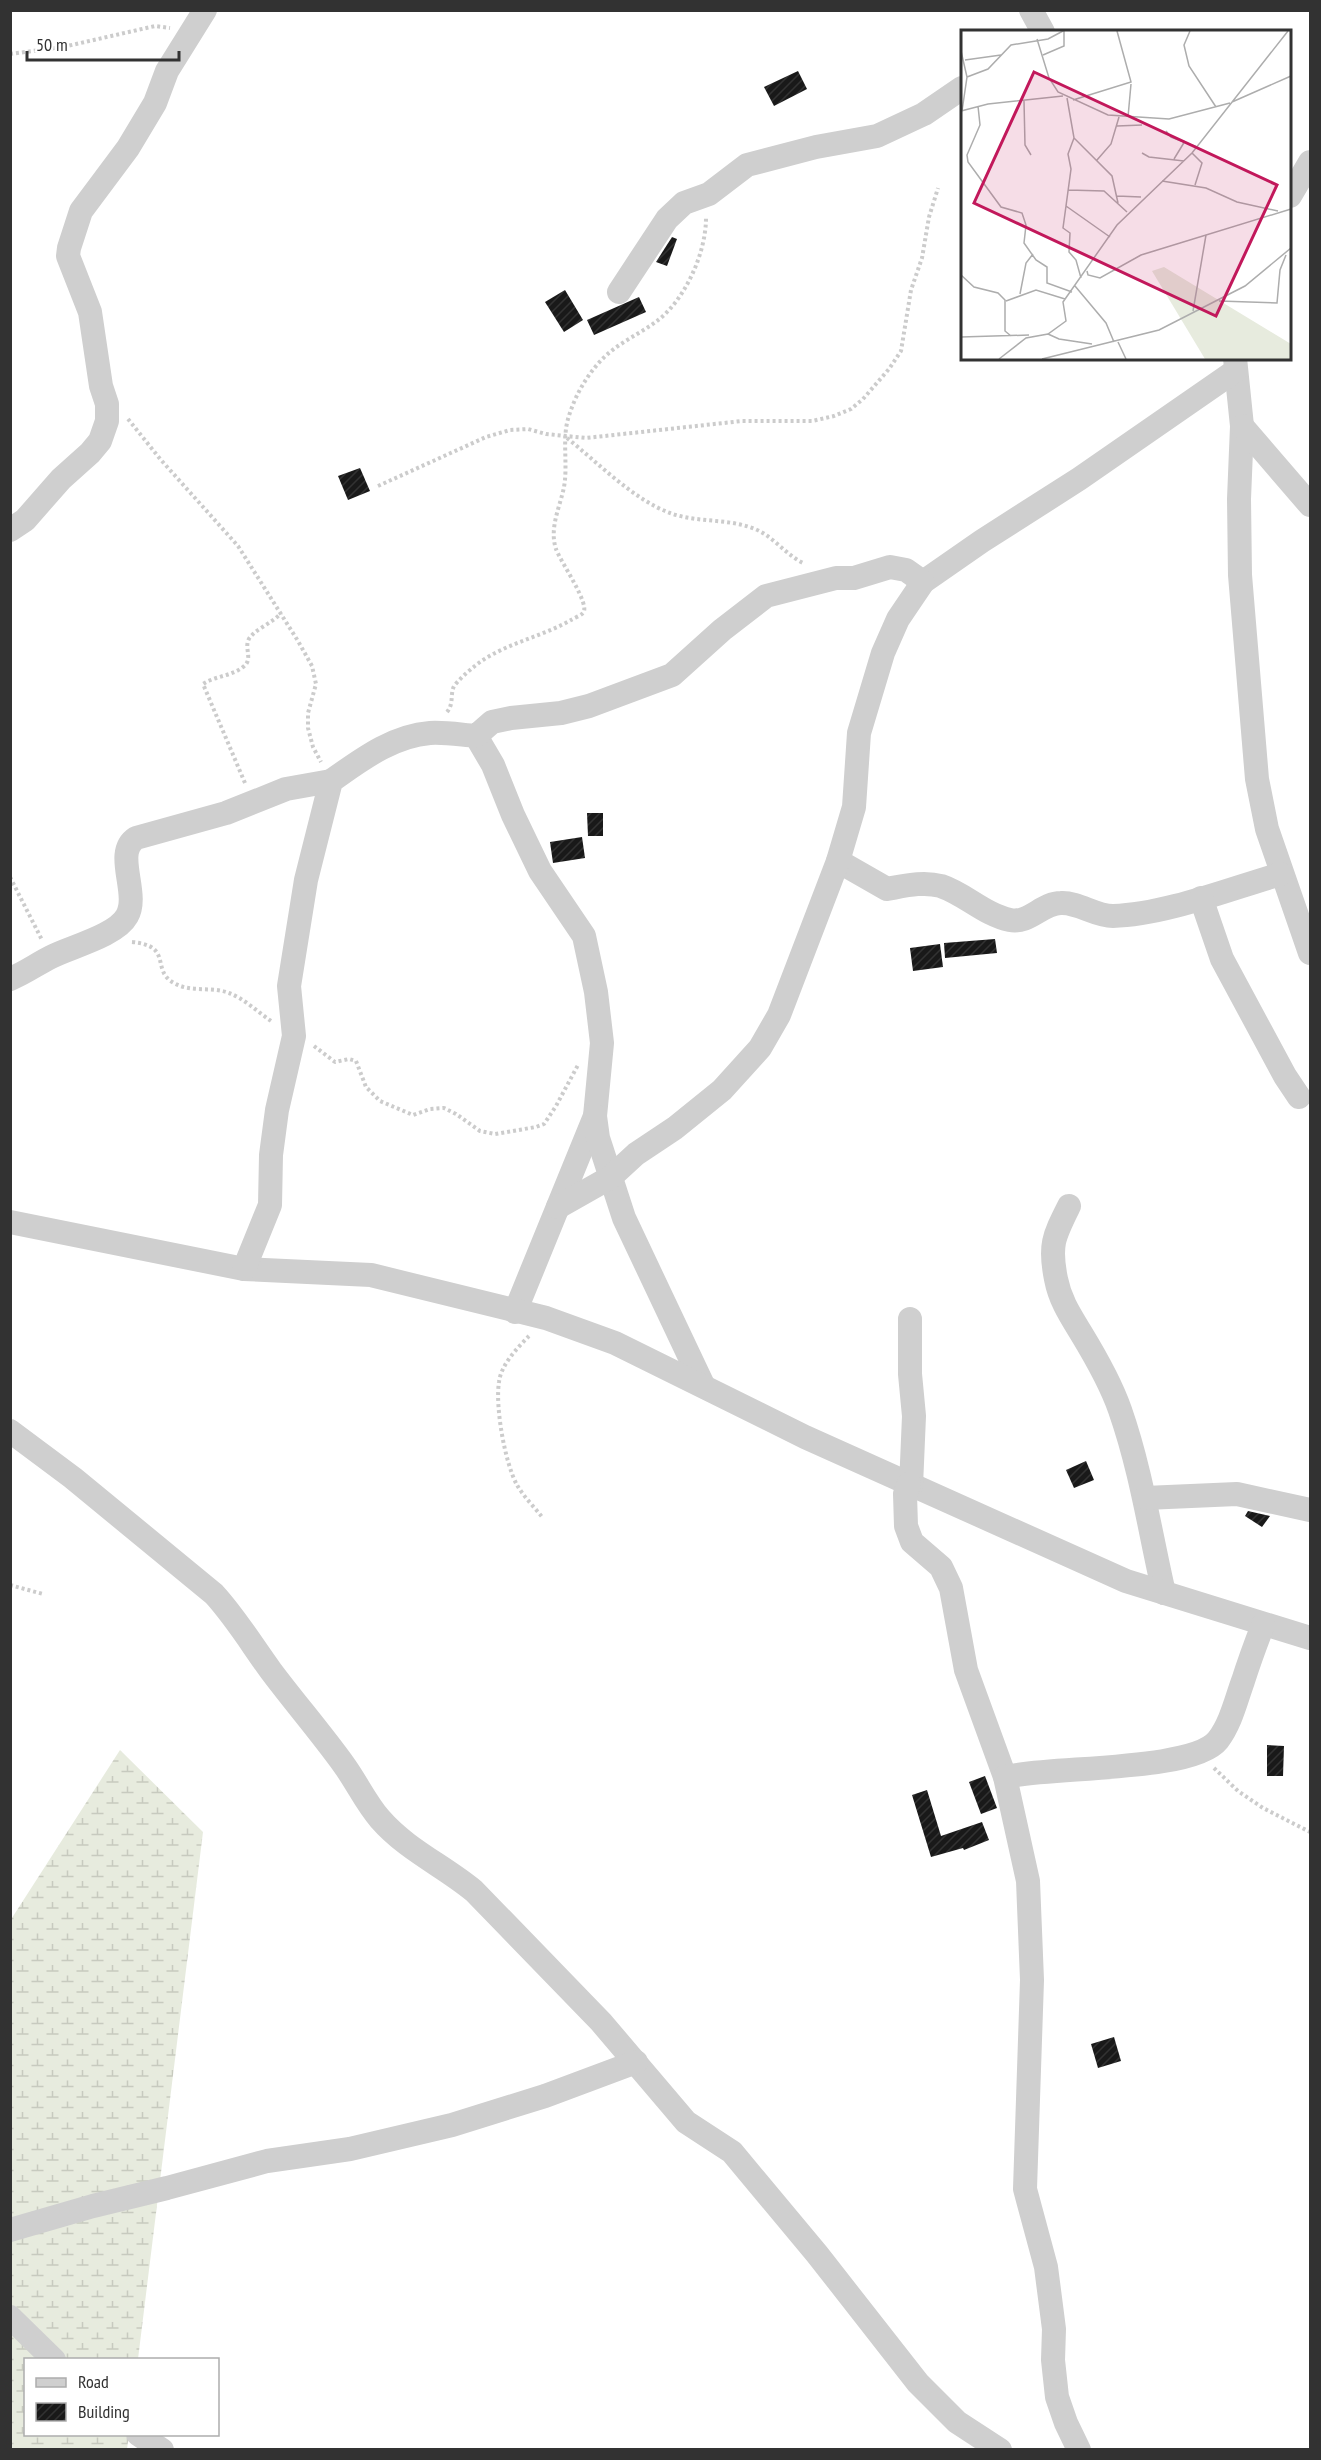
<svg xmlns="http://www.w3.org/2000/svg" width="1321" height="2460" viewBox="0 0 1321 2460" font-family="'PT Sans Narrow',sans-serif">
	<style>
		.wetland { fill: url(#wetland-marsh) }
		.building { fill: url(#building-hatch) }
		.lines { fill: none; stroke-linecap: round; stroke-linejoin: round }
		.path { stroke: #ccc; stroke-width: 4; stroke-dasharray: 3 3; stroke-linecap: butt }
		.street { stroke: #cfcfcf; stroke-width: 24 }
		.inset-road { fill: none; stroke: #adadad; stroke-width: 1.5 }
		.view { fill: #c2185b; fill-opacity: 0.15; stroke: #c2185b; stroke-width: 3 }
		.inset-edge { fill: none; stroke: #323232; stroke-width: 3 }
	</style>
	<defs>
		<pattern id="wetland-marsh" width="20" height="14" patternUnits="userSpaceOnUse" patternTransform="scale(1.5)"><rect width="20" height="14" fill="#e7ebde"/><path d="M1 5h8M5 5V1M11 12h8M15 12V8" fill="none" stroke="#c7cabf"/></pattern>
		<pattern id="building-hatch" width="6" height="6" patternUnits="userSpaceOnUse" patternTransform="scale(1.5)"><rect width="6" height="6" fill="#191919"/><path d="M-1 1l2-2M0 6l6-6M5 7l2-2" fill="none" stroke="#323232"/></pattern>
	</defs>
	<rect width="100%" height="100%" fill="#fff"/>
	<path class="wetland" d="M120 1750 203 1832 138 2359 26 2360V2434L129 2435 127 2449H11L10 1921Z"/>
	<g class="building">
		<path d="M798 71 807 89 774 106 764 87Z"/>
		<path d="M672 237 677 239 667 266 656 262Z"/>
		<path d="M565 290 583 320 564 332 545 302Z"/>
		<path d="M639 297 646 312 594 335 587 320Z"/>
		<path d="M360 468 370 491 348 500 338 476Z"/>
		<path d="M587 813H603V836H588Z"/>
		<path d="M582 837 585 858 553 863 550 842Z"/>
		<path d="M995 939 997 953 945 958 944 943Z"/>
		<path d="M940 944 943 967 913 971 910 948Z"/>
		<path d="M1086 1461 1094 1480 1074 1488 1066 1470Z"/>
		<path d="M1248 1511 1270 1516 1262 1527 1245 1516Z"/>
		<path d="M1267 1745 1284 1746 1283 1776H1267Z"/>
		<path d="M985 1776 997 1808 981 1814 969 1782Z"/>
		<path d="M927 1790 941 1836 982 1822 989 1840 964 1850 963 1848 931 1857 912 1795Z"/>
		<path d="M1114 2037 1121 2061 1098 2068 1091 2044Z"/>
	</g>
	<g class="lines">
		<g class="path">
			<path d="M10 54 63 47 155 26 170 28"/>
			<path d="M128 419 161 460 238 546 298 641 312 666 316 684 308 713V728L313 747 321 762"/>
			<path d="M567 438C597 462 634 500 670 513 697 523 728 518 755 529 774 537 785 554 803 563"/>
			<path d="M378 486 486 437 510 430 528 429 546 434 586 438 742 421H812L834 416 851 409 863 399 889 369 901 351 911 290 922 258 929 217 938 188"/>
			<path d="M447 712C454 704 450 694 454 686 458 681 465 674 470 670 499 644 538 639 571 620 574 618 580 616 583 613 591 605 560 561 556 549 549 528 560 507 564 487 568 465 562 440 568 419 576 391 594 362 618 346 631 337 645 330 657 321 685 300 706 253 706 218"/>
			<path d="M245 783 203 684C215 676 232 676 243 667 253 660 245 650 248 641 251 631 273 623 281 613"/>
			<path d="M10 877 42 940"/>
			<path d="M132 942C174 946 150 970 174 983 191 993 211 986 229 993 243 998 258 1012 271 1021"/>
			<path d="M314 1046 335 1062 349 1059 356 1061 366 1087 380 1101 413 1115 430 1109 444 1108 456 1114 480 1131 495 1134 536 1127 544 1124 556 1106 578 1065"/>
			<path d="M529 1336C517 1348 501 1365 499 1382 495 1407 505 1463 517 1485 524 1497 535 1508 543 1518"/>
			<path d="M10 1585 43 1594"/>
			<path d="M1214 1768 1238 1791 1263 1808 1310 1832"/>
		</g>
		<g class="street">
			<path d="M1031 10 1043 32"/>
			<path d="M1290 196 1310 162"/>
			<path d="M619 292 667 219 684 203 709 194 747 165 816 147 877 136 924 114 962 88"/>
			<path d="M1235 358 1242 426 1239 499 1240 575 1257 779 1267 829 1310 953"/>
			<path d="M1242 426 1310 505"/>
			<path d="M10 530 25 520 61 479 90 453 100 441 107 421V404L101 386 90 312 68 256 69 248 81 211 128 148 155 103 167 71 205 10"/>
			<path d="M476 736 493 765 513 815 540 871 584 936 596 992 602 1043 595 1116 515 1312"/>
			<path d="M838 861 887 889C904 886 923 881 941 886 965 894 985 915 1010 920 1029 924 1042 903 1061 903 1078 902 1095 916 1113 916 1164 915 1232 888 1281 874"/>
			<path d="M1201 898 1222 959 1285 1076 1299 1097"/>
			<path d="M10 979C25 973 37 964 51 957 70 947 116 936 127 916 140 893 113 853 136 838L226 813 286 789 331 781"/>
			<path d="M595 1116 598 1138 624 1218 703 1385"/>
			<path d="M1069 1206C1054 1236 1049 1245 1056 1279 1060 1300 1070 1315 1081 1333 1095 1356 1111 1384 1120 1410 1141 1470 1150 1532 1164 1593"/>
			<path d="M558 1207 611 1177 636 1154 675 1128 722 1090 760 1048 779 1015 838 861 854 807 859 733 883 653 898 619 923 582 982 541 1079 479 1235 371"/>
			<path d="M10 1222 244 1269 371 1275 546 1318 615 1343 805 1437 1126 1581 1310 1638"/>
			<path d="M244 1269 270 1205 271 1155 277 1110 294 1036 289 986 306 880 331 781C361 760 392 736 430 733 445 732 462 735 476 736L492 722 511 718 561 713 589 706 672 675 722 630 766 596 836 578H854L890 567 906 570 923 582"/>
			<path d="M910 1319V1374L914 1416 911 1486"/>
			<path d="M10 1431 73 1478 214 1594C236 1618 252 1645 271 1671 295 1703 321 1733 344 1765 357 1783 366 1803 380 1819 407 1850 444 1866 474 1891L601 2022 686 2122 732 2152 817 2254 918 2383 957 2422 1000 2450"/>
			<path d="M909 1484 905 1494 906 1526 912 1542 941 1567 951 1588 966 1670 1005 1777 1028 1881 1032 1980 1025 2189 1046 2267 1054 2329 1053 2360 1057 2397 1066 2423 1079 2450"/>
			<path d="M1145 1498 1237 1494 1310 1510"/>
			<path d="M1005 1777C1050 1766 1193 1772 1218 1740 1231 1723 1236 1700 1243 1681 1249 1662 1256 1643 1263 1625"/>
			<path d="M10 2230 93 2206 167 2188 267 2161 350 2149 452 2125 545 2096 636 2062"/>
			<path d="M10 2317 54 2360"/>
			<path d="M138 2434 162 2450"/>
		</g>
	</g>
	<g transform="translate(961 30)">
		<rect width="330" height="330" fill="#fff"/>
		<path d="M203 237 330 314V329H244L191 241Z" fill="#e7ebde"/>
		<path class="inset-road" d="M229 1 223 15 228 36 255 77M76 9 88 48 97 62 147 85 208 89 269 73M0 21 6 47 1 81M82 25 103 16V1M4 30 40 25M6 47 27 39 50 15 87 9 102 1M106 68 113 108 151 146 157 173M112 70 170 52 156 1M63 71 64 115 70 125M271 72 330 46M17 76 19 95 6 125 7 132 40 177 61 183 65 195 63 213 75 230 86 237V253L111 262M0 81 27 74 102 66M167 87 170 54M156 96 181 95M205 101 210 107 236 117M113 108 107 124 110 139 105 176 149 207M181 123 188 127 223 131M231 123 241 133 234 155M213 129 224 111M136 130 150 114 158 87M201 151 245 158 276 172 317 181M107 160 143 161 166 182M156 166 180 167M105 176 102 198 109 203 108 222 115 230 120 248M126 241 127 245 139 248 180 225 330 179M0 245 13 257 37 263 44 270V301L50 306M114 256 145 293 153 312M59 264 65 233 72 224M45 271 75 260 104 269M258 271 316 273 319 240 325 225M232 281 245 205M87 304 98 309 131 314M0 307 68 305M157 312 165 329M38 329 65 308 87 304 105 291 102 272 156 195 231 123 327 1M81 329 198 300 284 256 330 218"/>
		<path class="view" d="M73 42 316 155 255 286 13 173Z"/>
		<rect width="330" height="330" class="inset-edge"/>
	</g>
	<rect width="1321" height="2460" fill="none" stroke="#323232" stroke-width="24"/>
	<rect x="24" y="2358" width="195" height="78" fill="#ffffff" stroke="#adadad" stroke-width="1.5"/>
	<rect x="36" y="2378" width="30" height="9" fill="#cfcfcf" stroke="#adadad" stroke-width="1.5"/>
	<text x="78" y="2388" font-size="18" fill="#323232">Road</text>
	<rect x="36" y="2403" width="30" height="18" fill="url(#building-hatch)" stroke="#adadad" stroke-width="1.5"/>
	<text x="78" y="2418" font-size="18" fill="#323232">Building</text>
	<path d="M27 51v9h152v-9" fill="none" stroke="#323232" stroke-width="3"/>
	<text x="36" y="51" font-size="18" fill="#323232" stroke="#ffffff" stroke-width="4.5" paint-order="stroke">50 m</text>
</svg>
